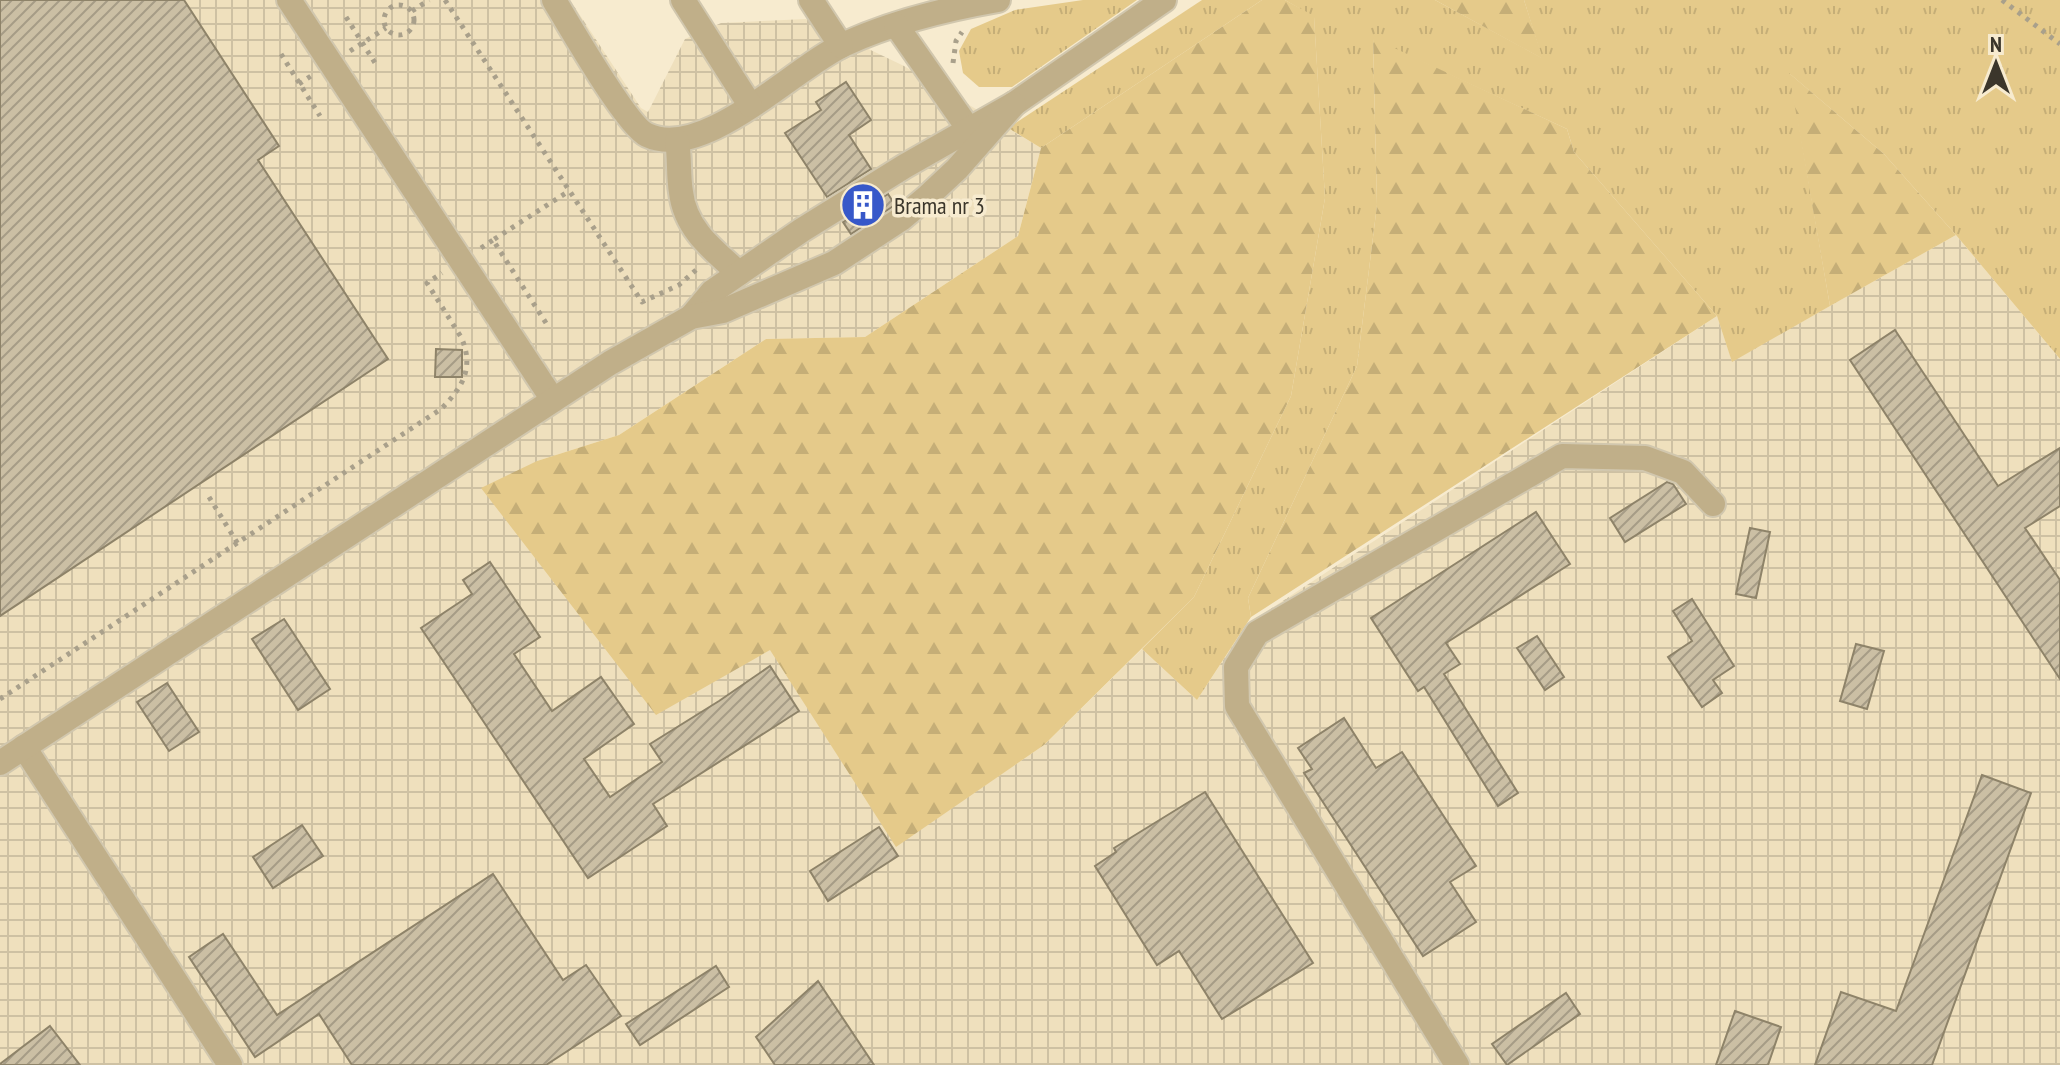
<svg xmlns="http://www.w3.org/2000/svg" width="2060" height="1065" viewBox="0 0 2060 1065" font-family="'PT Sans Narrow',sans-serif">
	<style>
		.industrial { fill: url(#industrial-grid) }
		.grass { fill: url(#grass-tufts) }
		.forest { fill: url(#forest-firs) }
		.building { fill: url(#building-hatch); stroke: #8e8369; stroke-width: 2 }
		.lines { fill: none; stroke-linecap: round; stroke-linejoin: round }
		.minor-casing { stroke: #d1c7ae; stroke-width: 28 }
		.path { stroke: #a9a08b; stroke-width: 5; stroke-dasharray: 4 6; stroke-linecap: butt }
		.minor { stroke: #c0af89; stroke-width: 24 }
		.labels { text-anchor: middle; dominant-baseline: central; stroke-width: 7; stroke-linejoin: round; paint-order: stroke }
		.poi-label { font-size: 24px; fill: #3b362b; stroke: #f7ebcf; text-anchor: start }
	</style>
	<defs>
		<pattern id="industrial-grid" width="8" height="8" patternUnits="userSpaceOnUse" patternTransform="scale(2)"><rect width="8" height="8" fill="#efe0bd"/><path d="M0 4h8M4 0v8" fill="none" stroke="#cec1a3"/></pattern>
		<pattern id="grass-tufts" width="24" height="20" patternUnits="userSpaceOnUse" patternTransform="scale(2)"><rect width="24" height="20" fill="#e5ca8a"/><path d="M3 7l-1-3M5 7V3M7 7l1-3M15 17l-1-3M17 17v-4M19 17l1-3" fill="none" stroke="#c5ae77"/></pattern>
		<pattern id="forest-firs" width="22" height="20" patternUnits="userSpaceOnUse" patternTransform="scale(2)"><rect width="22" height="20" fill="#e5ca8a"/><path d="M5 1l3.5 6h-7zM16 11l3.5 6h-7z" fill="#c5ae77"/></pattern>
		<pattern id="building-hatch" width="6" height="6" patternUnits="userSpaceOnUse" patternTransform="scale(2)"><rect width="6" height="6" fill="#cbbfa4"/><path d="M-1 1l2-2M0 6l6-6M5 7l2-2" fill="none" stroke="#a69c86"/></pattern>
	</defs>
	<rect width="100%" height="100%" fill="#f7ebcf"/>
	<path class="industrial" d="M0 0H570L641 108 648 112 685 39 721 23 806 19 904 66 1041 148 1018 236 865 337 766 339 619 435 537 461 770 649 896 846 1044 745 1142 649 1197 700 1246 625 1717 316 1732 361 1956 235 2060 359V1065H0Z"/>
	<g class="grass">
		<path d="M1083 0H1137L1012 87H979L963 73 959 51 971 29 1015 10Z"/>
		<path d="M1202 0H1262L1041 148 1008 128Z"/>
		<path d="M1285 0H1435L1542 58 1524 0H2060V359L1956 235 1884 154 1790 74 1830 306 1732 362 1717 316 1574 152 1567 129 1373 39 1377 205 1357 366 1248 598 1251 617 1197 700 1142 649 1194 597 1291 396 1325 198 1314 17Z"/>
	</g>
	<g class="forest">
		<path d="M1262 0H1285L1314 16 1325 198 1291 396 1194 597 1044 745 896 847 770 650 656 715 481 488 537 461 619 435 766 339 865 337 1018 236 1041 148Z"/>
		<path d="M1435 0H1524L1543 59Z"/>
		<path d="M1373 38 1567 129 1574 152 1717 316 1251 617 1248 598 1357 366 1377 205Z"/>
		<path d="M1789 73 1884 154 1956 235 1830 306Z"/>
	</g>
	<g class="building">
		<path d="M0 0H184L279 146 258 160 388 359 0 616Z"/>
		<path d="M846 82 871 120 849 135 871 169 827 197 785 133 821 110 816 102Z"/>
		<path d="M888 194 895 205 851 234 843 222Z"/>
		<path d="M1895 330 1998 486 2060 448V506L2025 528 2060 580V679L1850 360Z"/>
		<path d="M436 349 462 350V377H435Z"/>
		<path d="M1667 482 1673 484 1686 504 1625 542 1610 518Z"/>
		<path d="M1536 512 1570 564 1446 643 1460 664 1444 674 1518 793 1498 806 1424 687 1418 691 1371 618Z"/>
		<path d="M1750 528 1770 532 1756 598 1736 594Z"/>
		<path d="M490 562 540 637 514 654 552 711 601 677 634 724 584 759 610 797 662 762 650 744 719 701 770 666 799 711 653 804 667 826 588 878 421 628 472 594 463 580Z"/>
		<path d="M1692 599 1734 666 1713 680 1722 693 1702 707 1668 657 1692 641 1673 611Z"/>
		<path d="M284 619 330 689 298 710 252 639Z"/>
		<path d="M1537 636 1564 677 1545 690 1517 648Z"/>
		<path d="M1856 644 1884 651 1867 709 1840 701Z"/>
		<path d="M167 683 199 732 169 751 137 702Z"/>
		<path d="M1344 718 1376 768 1402 752 1476 866 1450 882 1476 922 1423 956 1304 773 1312 769 1298 748Z"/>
		<path d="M1982 775 2031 793 1932 1065H1815L1841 992 1896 1011Z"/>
		<path d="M1205 792 1313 963 1222 1019 1179 951 1157 965 1095 866 1116 852 1114 848Z"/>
		<path d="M302 825 323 856 273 888 253 857Z"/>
		<path d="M879 827 898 856 828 901 810 871Z"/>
		<path d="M493 874 563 980 586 965 621 1016 546 1065H352L319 1014 255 1057 189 957 223 934 277 1015Z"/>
		<path d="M716 966 729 987 640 1045 626 1024Z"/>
		<path d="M818 981 874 1065H775L756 1037Z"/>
		<path d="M1566 993 1580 1014 1507 1065 1492 1044Z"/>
		<path d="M1735 1011 1781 1027 1768 1065H1716Z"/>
		<path d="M50 1026 80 1065H0V1064Z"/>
	</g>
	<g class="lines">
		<g class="minor-casing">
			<g id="minor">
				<path d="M289 0 553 400"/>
				<path d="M554 0C569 25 627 126 647 135 704 162 794 67 845 44 893 22 946 9 998 0"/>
				<path d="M683 0 750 105"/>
				<path d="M811 0 841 46"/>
				<path d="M896 25 977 141"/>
				<path d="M677 141C680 158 678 175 681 192 685 229 713 250 739 273"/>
				<path d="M691 317 712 292 802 230 905 166 1014 104 1164 0"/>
				<path d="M24 747 230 1065"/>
				<path d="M0 763 610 363 691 317 723 311 834 263 901 219 926 198 957 169 1014 104"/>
				<path d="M1457 1065 1237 706 1236 667 1257 633 1562 456 1645 458 1683 472 1713 504"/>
			</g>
		</g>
		<g class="path">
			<path d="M445 0 642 302 679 285 696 270"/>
			<path d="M2002 0 2060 44"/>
			<circle cx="399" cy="20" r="15"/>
			<path d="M412 11 429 0"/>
			<path d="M346 17 377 66"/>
			<path d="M350 51 386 28"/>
			<path d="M281 54 320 116"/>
			<path d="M953 63 956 41 962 32"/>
			<path d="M299 84 311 76"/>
			<path d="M481 248 493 240"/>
			<path d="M546 323 493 240 569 191"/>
			<path d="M209 497 238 544"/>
			<path d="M0 699 441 409C462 388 475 368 461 337L427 283 442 273"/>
		</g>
		<use href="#minor" class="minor"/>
	</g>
	<defs>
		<g id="building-disc" transform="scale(2.3)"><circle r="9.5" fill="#3758c9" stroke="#f7ebcf"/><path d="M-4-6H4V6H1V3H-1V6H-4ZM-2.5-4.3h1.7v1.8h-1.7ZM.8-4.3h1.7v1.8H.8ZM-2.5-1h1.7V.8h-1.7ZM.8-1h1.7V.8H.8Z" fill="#fff"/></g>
	</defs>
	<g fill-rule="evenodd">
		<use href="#building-disc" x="863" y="205"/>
	</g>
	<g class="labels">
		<g class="poi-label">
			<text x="894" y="205">Brama nr 3</text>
		</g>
	</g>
	<g transform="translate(1996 64)" stroke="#f7ebcf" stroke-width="6" paint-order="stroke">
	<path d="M0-6L14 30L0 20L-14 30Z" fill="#3b362b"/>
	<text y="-12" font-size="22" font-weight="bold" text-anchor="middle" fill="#3b362b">N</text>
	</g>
</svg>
